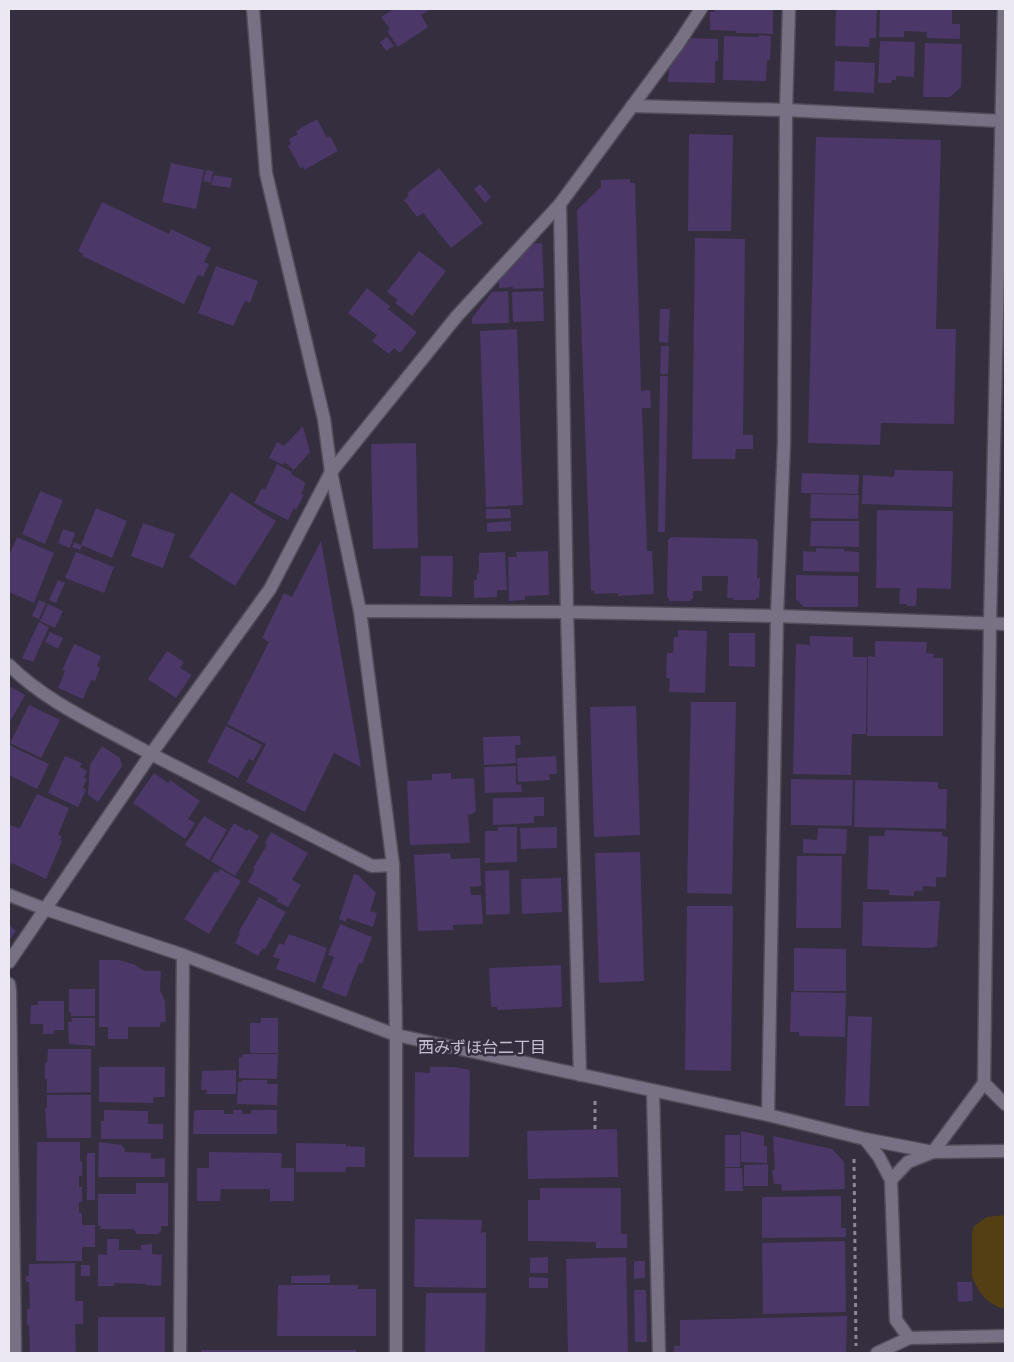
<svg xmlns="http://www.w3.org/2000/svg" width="1014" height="1362" viewBox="0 0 1014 1362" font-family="Arial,'Noto Sans JP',sans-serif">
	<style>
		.green { fill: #543f14 }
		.building { fill: #4b3768 }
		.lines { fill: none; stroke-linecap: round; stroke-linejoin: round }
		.minor-casing { stroke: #524d5a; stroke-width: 15 }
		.tertiary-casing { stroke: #524d5a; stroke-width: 15 }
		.path { stroke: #8d8895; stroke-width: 3; stroke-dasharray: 4 4; stroke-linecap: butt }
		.minor { stroke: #777183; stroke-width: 12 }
		.tertiary { stroke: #777183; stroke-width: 12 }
		.labels { text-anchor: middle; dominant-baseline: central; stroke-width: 5; stroke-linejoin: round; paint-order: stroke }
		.neighbourhood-label { font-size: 16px; fill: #c6bfd3; stroke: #342e3e }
	</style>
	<rect width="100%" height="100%" fill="#342e3e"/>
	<path class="green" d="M1005 1215V1309C988 1305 978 1293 972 1276V1233L974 1226 987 1217Z"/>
	<g class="building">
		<path d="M394 9H431L421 15 428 27 398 47 387 31 390 29 381 17Z"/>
		<path d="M715 9H773V34L736 33V31L710 30V12H715Z"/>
		<path d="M836 9H877L876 38H870L869 47 835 46Z"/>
		<path d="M880 9H952V24H960V39L927 38V32L904 31V37H879Z"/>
		<path d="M759 35 771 36 770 60H767L766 81 723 80 724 36 759 37Z"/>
		<path d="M387 37 394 46 386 51 380 42Z"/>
		<path d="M691 38 718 39V61H715V83L668 82 669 69Z"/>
		<path d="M880 41 915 42 914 77 896 76V80H892L891 83H878Z"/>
		<path d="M925 43 962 44 961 87 950 97H923Z"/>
		<path d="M835 61 875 63 874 93 834 91Z"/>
		<path d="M317 119 327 138 330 136 338 151 304 170 303 167 300 168 288 146 291 144 289 139 298 134 296 131Z"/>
		<path d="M689 134 733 135 731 231H688Z"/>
		<path d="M816 137 941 140 936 329H956L954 424 881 423 880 445 808 443Z"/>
		<path d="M171 163 204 170 196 209 162 202Z"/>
		<path d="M439 168 483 223 451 248 423 213 417 217 404 200 409 195 407 193Z"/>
		<path d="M206 170 213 171 211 183 203 181Z"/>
		<path d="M214 175 232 178 230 188 211 185Z"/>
		<path d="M630 179V183H635L641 391 650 390 651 408H642L647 551H652L654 594 618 596V593L594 594V591H591L577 210 601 187V180Z"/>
		<path d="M480 184 491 197 485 203 474 189Z"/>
		<path d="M102 202 169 234 171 229 211 248 204 262 209 264 203 277 198 275 184 304 82 256 83 254 78 251Z"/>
		<path d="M695 238 745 239 743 435H753V449H736L735 459H692Z"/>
		<path d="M542 243 544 288 513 289V287L499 288V277L512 266V263L531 244Z"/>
		<path d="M419 251 446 271 412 316 395 303 398 300 387 292Z"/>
		<path d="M216 266 258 281 250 303 245 301 233 326 198 313Z"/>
		<path d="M367 288 390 306 388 309 417 332 400 353 394 348 389 354 372 341 377 335 348 313Z"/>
		<path d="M508 291 509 323 472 324V318L492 292Z"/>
		<path d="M543 291 544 321 513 322 512 292Z"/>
		<path d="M660 309H670L668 343 659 342Z"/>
		<path d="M517 329 523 505 486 507 480 331Z"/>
		<path d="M661 346H669L668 374H660Z"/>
		<path d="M660 376H668L665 532H658Z"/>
		<path d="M303 426 310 452 294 470 284 462 283 465 269 458 277 442 284 446Z"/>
		<path d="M416 443 418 548 373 549 371 444Z"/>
		<path d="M277 464 292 472 291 474 306 483 301 494 304 495 296 510 294 508 288 520 254 503 262 488 265 490Z"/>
		<path d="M895 470 953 471 952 507 862 504 863 475 894 477Z"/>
		<path d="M802 473 859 475 858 494 801 493Z"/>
		<path d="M40 491 63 500 45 544 22 534Z"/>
		<path d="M231 492 276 521 235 586 189 557Z"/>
		<path d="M811 494 859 495 858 519 810 518Z"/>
		<path d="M96 508 127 521 112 558 81 545Z"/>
		<path d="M486 509H510L511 518 486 519Z"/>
		<path d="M877 510 953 511 951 589 917 588 916 606H907V604H899L900 588H876Z"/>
		<path d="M511 521V531L487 532V523Z"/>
		<path d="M811 521H859V547L810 546Z"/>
		<path d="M143 523 175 534 163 568 131 556Z"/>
		<path d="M63 529 75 533 70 548 58 543Z"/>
		<path d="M17 537 54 553 34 603 9 592V556Z"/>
		<path d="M671 537 756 539 758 542 757 578H760L759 598H756V600H733V598H727L728 576H702V591H693V599H691V601H669V598H667L668 540Z"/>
		<path d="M321 541 361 767 334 753 305 812 246 782 266 744 227 724 269 642 262 638 284 593 292 597Z"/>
		<path d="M74 542 82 546 80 550 72 547Z"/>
		<path d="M816 548 844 549V551L859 552V572L803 571V551L816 552Z"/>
		<path d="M548 551 549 595 525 596V600L509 601 508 557H517L516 552Z"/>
		<path d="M76 552 114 567 104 593 65 578Z"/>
		<path d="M505 552 507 590H497V597L474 598V580H477V573H479V553Z"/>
		<path d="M421 556H453L452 597 420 596Z"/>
		<path d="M796 575 858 576V607H804L796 599Z"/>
		<path d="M58 580 65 583 56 603 49 600Z"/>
		<path d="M39 600 46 603 39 619 32 616Z"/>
		<path d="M48 604 63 611 55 628 40 621Z"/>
		<path d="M39 622 49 627 33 662 22 658Z"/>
		<path d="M678 630 707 631 705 693 669 692 670 678H666L667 653H673L674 637H678Z"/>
		<path d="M50 632 63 638 58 649 45 642Z"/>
		<path d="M729 633H755V667L729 666Z"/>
		<path d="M810 636 853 637V657H867L866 734H852L851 775 793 774 796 644 810 645Z"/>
		<path d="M875 641 927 642 926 653 934 654 933 658H943V736H867L868 656 875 657Z"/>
		<path d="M74 644 101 656 97 666 100 668 95 681 91 680 83 699 58 688 65 671 62 670Z"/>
		<path d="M167 651 184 662 180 668 192 675 176 698 148 679Z"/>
		<path d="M9 686 25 695 9 724Z"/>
		<path d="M691 702H736L732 894 687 893Z"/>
		<path d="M29 705 60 720 41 758 10 743Z"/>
		<path d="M636 706 640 835 594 837 590 707Z"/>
		<path d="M226 726 262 745 253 761 249 759 238 778 207 762Z"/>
		<path d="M520 736 521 745H515L516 763 484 765 483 737Z"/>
		<path d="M9 745 49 764 37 789 9 775Z"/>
		<path d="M102 746 120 758 122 766 98 802 88 795 90 765Z"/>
		<path d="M65 756 82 763 80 767 87 771 84 778 87 779 83 788 86 790 78 807 48 793Z"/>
		<path d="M556 756 557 774H549L550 780 518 782 517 758Z"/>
		<path d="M516 766V785L521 784 522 792 485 793 484 767Z"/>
		<path d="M154 773 168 783 170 780 200 801 188 819 195 823 185 839 133 803Z"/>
		<path d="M451 773V779L474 778 476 811 472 814 468 815 470 843 410 845 407 781 432 780V774Z"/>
		<path d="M791 779 853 780 852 826 791 825Z"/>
		<path d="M855 780 938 782V789H947L946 829 854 827Z"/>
		<path d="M37 794 69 808 58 835 62 836 60 840 62 841 46 879 12 863 11 865 9 863V825L20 828Z"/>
		<path d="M544 797V816H534V823L493 825V798Z"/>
		<path d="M204 816 227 830 209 860 185 845Z"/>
		<path d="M234 823 247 831 249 829 259 836 235 876 211 861Z"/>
		<path d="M498 827H517V862L485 863V831H498Z"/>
		<path d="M557 827V848L521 849 520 828Z"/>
		<path d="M818 828 847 829 846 854 803 853V839L817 840Z"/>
		<path d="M885 830 942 832V836L948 837 946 877H936V887L923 886 922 891H914V896L889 895V890L867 889 869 836H884Z"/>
		<path d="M271 832 308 853 292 880 301 885 288 907 276 901 278 899 248 882 255 869 253 868 267 845 265 843Z"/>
		<path d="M640 852 644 981 599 983 595 853Z"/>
		<path d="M450 853 451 859 480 858 481 886 470 887 471 895H481L483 924 453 925V930L418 931 414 855Z"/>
		<path d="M797 856H842L841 928H796Z"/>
		<path d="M220 869 241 881 209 934 184 919 215 871 218 873Z"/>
		<path d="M509 870 510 914 486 915 485 871Z"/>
		<path d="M354 874 358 875 376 893 370 911 377 913 373 927 347 918 346 922 339 919Z"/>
		<path d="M561 878 562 912 522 914 521 879Z"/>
		<path d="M259 897 286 912 265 949 263 948 258 956 235 943 240 934 238 933Z"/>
		<path d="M940 901 937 946 931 948 862 946 863 902Z"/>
		<path d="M687 906H733L731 1071 685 1070Z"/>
		<path d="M340 924 372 937 362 964 359 963 346 997 322 988 334 957 328 955Z"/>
		<path d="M9 925 16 931 9 941Z"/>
		<path d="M289 934 327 948 315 983 276 969 280 959 273 957 279 943 284 945Z"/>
		<path d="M794 948 846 949V991H794Z"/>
		<path d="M99 960H119L133 964 145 971H161L160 990 165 1001 166 1022H161L160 1027H128V1039H108V1027H99Z"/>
		<path d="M561 965 562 1007 497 1010V1007H491L489 968Z"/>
		<path d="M69 989H95V1016H71V1012H69Z"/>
		<path d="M791 992 846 993 845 1037 799 1036V1032H790Z"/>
		<path d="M38 1001H64V1030H54V1034H43V1024H30L31 1005H38Z"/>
		<path d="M848 1016 872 1017 869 1106H845Z"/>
		<path d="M71 1018H95V1046L69 1044 68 1022H72Z"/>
		<path d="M261 1018H278V1053H250V1023H261Z"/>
		<path d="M48 1049H91V1092L47 1093V1079H45V1063H47Z"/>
		<path d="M246 1054H278L277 1079 239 1078V1057L242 1058V1055Z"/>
		<path d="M99 1067H165V1097H153V1103L99 1102Z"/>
		<path d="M430 1067H454L470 1070 469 1157H414L415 1072 430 1073Z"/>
		<path d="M236 1070V1094H206L207 1090H201L202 1071Z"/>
		<path d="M242 1080H267V1084H278L277 1105 237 1104 238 1082H242Z"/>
		<path d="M47 1095H91V1138H47L45 1108H47Z"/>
		<path d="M104 1110 148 1111V1124H163V1139H101V1121H104Z"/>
		<path d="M195 1110H224V1114H233V1110H242V1114H251V1110H277V1134H193L194 1112Z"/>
		<path d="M617 1129 618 1177 528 1179 527 1131Z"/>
		<path d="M741 1131 764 1136V1146H767V1163L741 1162Z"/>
		<rect x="725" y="1135" width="15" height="32"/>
		<path d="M773 1136 832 1149 844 1162 845 1189 782 1191 781 1184H774L772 1171 775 1169Z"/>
		<path d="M37 1142H80V1161H82V1176H79V1187H82V1202H79V1213H82V1225H95V1247H82V1261H36Z"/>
		<path d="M99 1142 122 1145V1147H124L125 1152 151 1153V1159L165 1158V1177H98Z"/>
		<path d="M296 1143 346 1144V1146L365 1147V1167H346L345 1172H296Z"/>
		<path d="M209 1152 282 1153 281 1168H294V1201H270V1189H221L220 1201H197V1168H209Z"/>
		<rect x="87" y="1153" width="8" height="47"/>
		<path d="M768 1164V1186H744V1165Z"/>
		<path d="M725 1168H742L743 1191H725Z"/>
		<path d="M136 1183H168V1226H161V1231L158 1234H137L133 1229H100L101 1226H98V1194H136Z"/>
		<path d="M540 1188H621V1234H627V1248H596V1242L528 1241V1200H540Z"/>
		<path d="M841 1196V1228H846V1237L762 1238V1197Z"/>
		<path d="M415 1219 482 1220 481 1233 486 1232V1288L414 1287Z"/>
		<path d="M107 1239H119V1250H141V1245L152 1244V1254L162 1255 161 1286 146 1285V1284L114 1283V1286H98V1254L107 1255Z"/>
		<path d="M845 1241 846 1312 763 1314 762 1243Z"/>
		<path d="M548 1257V1273H530V1258Z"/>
		<path d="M626 1257 628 1353H568L566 1259Z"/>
		<path d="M634 1261H645V1278L634 1279Z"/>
		<path d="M75 1263V1301H83V1324H75L76 1353H30L29 1325H27V1309H30L29 1282H26V1276H29V1264Z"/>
		<rect x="81" y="1265" width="9" height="11"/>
		<path d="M330 1275V1283H291V1276Z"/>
		<path d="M529 1277 548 1278V1288H529Z"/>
		<path d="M957 1282H972L973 1301 958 1302Z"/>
		<path d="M278 1285H358V1289H376V1336H277Z"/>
		<path d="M634 1290H646L647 1342H635Z"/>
		<path d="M426 1293H486L485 1353H425Z"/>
		<path d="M847 1316 846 1353H674V1346H680V1320Z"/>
		<rect x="98" y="1317" width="67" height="36"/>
		<rect x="201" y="1350" width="155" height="3"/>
	</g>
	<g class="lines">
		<g class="minor-casing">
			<g id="minor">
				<path d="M632 106 786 110 1002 121"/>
				<path d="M560 204 567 612 580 1075"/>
				<path d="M360 611 567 612 777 616 1005 624"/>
				<path d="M9 665C44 700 92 722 136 746 214 787 294 826 372 866L393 865"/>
				<path d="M9 895 45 909 183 955 396 1035 768 1115 865 1139 879 1157 891 1180 896 1320 909 1338"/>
				<path d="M9 962 151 754 270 589 331 472 457 316 560 204 678 44 701 9"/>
				<path d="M9 984 10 991 15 1353"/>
				<path d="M653 1091 659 1353"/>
				<path d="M768 1115 777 616 784 443 786 110 789 9"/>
				<path d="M865 1139 933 1152 1005 1151"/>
				<path d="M891 1180 908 1162 933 1152 984 1083 1005 1104"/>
				<path d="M180 1353 183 955"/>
				<path d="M877 1353 909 1338 1005 1336"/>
			</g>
		</g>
		<g class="tertiary-casing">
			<g id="tertiary">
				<path d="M253 9 266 173 324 419 331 472 360 611 393 865 396 1035V1353"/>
				<path d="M984 1083 990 623 1004 9"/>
			</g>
		</g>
		<g class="path">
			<path d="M595 1129V1097"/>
			<path d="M854 1159 856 1346"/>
		</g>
		<use href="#minor" class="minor"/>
		<use href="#tertiary" class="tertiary"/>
	</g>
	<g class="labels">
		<g class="neighbourhood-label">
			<text x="482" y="1047">西みずほ台二丁目</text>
		</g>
	</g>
	<rect width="1014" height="1362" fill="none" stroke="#ebe8f2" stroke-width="20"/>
</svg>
